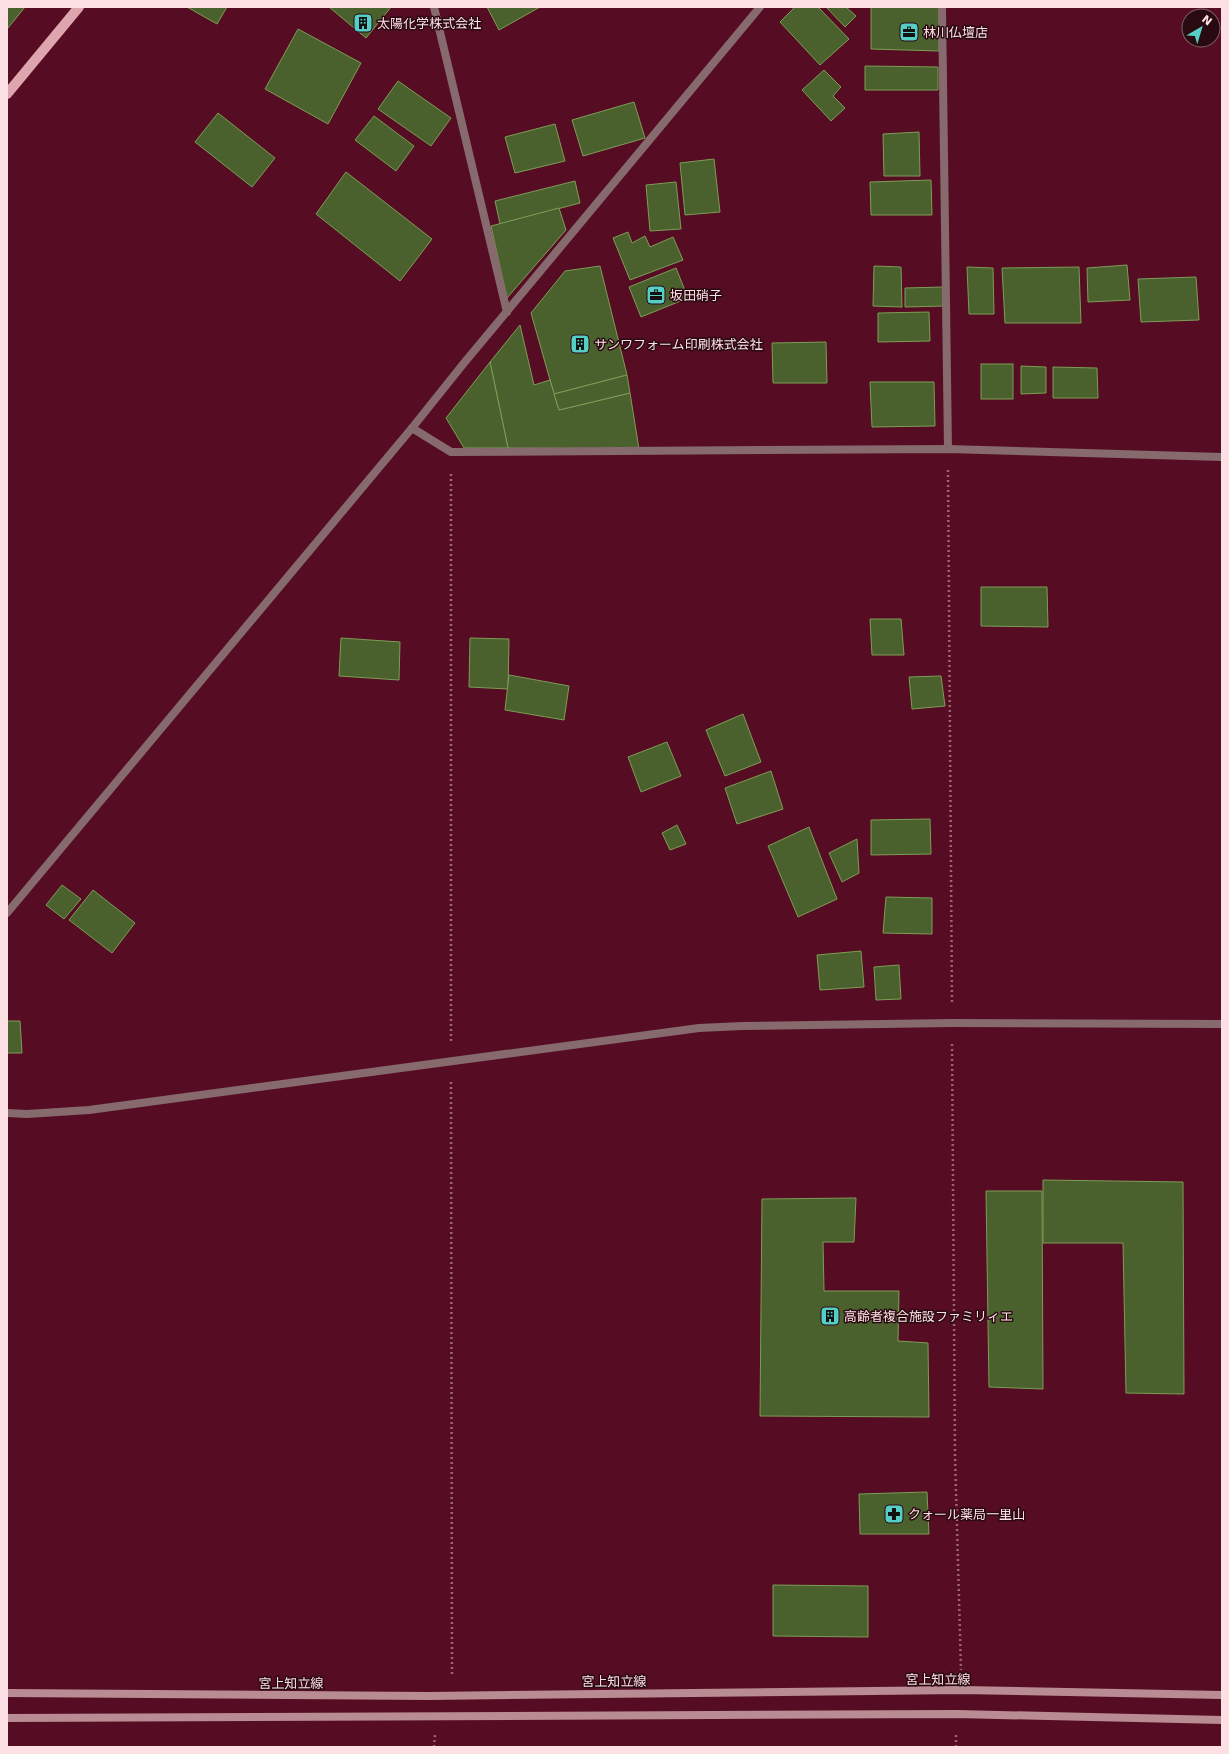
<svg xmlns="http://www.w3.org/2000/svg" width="1229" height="1754" viewBox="0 0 1229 1754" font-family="'DejaVu Sans','Noto Sans JP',sans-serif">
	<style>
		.building { fill: #4a612e; stroke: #7d9d56 }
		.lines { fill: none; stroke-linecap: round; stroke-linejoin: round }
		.path { stroke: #9b6573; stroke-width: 2.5; stroke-dasharray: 2 3; stroke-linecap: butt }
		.street { stroke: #866a6e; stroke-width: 8 }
		.secondary { stroke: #b88c92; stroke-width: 8 }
		.primary { stroke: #dea5ae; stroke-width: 10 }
		.labels { text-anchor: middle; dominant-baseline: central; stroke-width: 3; stroke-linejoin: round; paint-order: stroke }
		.poi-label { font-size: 13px; fill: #fce0e4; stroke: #290a11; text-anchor: start }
		.street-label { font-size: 13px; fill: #fce0e4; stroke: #290a11 }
	</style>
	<rect width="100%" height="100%" fill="#560d23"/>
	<g class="building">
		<path d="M7 7H25L8 28 7 26Z"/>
		<path d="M187 7H227L217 24Z"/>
		<path d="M329 7H391L366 38Z"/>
		<path d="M487 7H540L499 30Z"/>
		<path d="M795 7H818L849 39 820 65 780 22Z"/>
		<path d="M826 7H846L856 16 845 27Z"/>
		<path d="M871 7H939V51L871 49Z"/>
		<path d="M298 29 361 63 328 124 265 89Z"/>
		<path d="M865 66 938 67V90H865Z"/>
		<path d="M824 70 841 87 833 96 845 108 831 121 802 90Z"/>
		<path d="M398 81 451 118 431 146 378 109Z"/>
		<path d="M634 102 645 138 583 156 572 120Z"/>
		<path d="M218 113 275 158 252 187 195 142Z"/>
		<path d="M374 116 414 146 396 171 355 140Z"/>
		<path d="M555 124 565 161 515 173 505 137Z"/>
		<path d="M919 132 920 176H884L883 134Z"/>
		<path d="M714 159 720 212 685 215 680 163Z"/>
		<path d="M346 172 432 239 400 281 316 214Z"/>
		<path d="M931 180 932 215H871L870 182Z"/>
		<path d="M575 181 580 203 500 224 495 201Z"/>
		<path d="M676 182 681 229 650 231 646 185Z"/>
		<path d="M559 208 566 230 507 298 491 226Z"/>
		<path d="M628 232 632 243 645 236 650 247 673 237 683 260 630 280 613 238Z"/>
		<path d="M1127 265 1130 300 1088 302 1087 268Z"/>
		<path d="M600 266 627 375 554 394 531 313 565 271Z"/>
		<path d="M874 266 901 267 902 307 873 306Z"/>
		<path d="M967 267 993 268 994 314H969Z"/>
		<path d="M1079 267 1081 323H1005L1002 268Z"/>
		<path d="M676 268 688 298 641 317 629 287Z"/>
		<path d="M1196 277 1199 320 1141 322 1138 279Z"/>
		<path d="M943 287 944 306 905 307V288Z"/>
		<path d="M929 312 930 341 878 342V313Z"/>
		<path d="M520 325 534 385 550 380 559 410 630 393 639 449 508 448 490 362Z"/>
		<path d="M826 342 827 383H773L772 343Z"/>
		<path d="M490 362 508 448H464L446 418Z"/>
		<rect x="981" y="364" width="32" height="35"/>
		<path d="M1021 366 1046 367V393L1021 394Z"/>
		<path d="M1053 367 1097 368 1098 398H1053Z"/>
		<path d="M627 375 630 393 559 410 554 394Z"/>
		<path d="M870 382H934L935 426 872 427Z"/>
		<path d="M981 587H1047L1048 627 981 626Z"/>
		<path d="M870 619H901L904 655H872Z"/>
		<path d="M341 638 400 642 399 680 339 676Z"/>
		<path d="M470 638 509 639 508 689 469 687Z"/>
		<path d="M509 675 569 686 564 720 505 710Z"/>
		<path d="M941 676 945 706 912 709 909 677Z"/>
		<path d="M743 714 761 762 725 776 706 730Z"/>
		<path d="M667 742 681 776 641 792 628 757Z"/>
		<path d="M771 771 783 809 737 824 725 788Z"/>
		<path d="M930 819 931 854 871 855V820Z"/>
		<path d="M677 825 686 844 670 850 662 833Z"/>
		<path d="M809 827 837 899 798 917 768 846Z"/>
		<path d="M857 839 859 873 842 882 829 853Z"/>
		<path d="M62 885 81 899 64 919 46 905Z"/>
		<path d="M93 890 135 923 112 953 69 920Z"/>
		<path d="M886 897 932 898V934L883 933Z"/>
		<path d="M861 951 864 987 820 990 817 955Z"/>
		<path d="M899 965 901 999 876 1000 874 967Z"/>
		<path d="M7 1021H20L22 1053H7Z"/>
		<path d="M1043 1180 1183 1182 1184 1394 1126 1393 1123 1243H1043Z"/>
		<path d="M986 1191H1042L1043 1389 989 1387Z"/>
		<path d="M856 1198 854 1242H823L824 1291H899L898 1341 928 1343 929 1417 760 1416 762 1199Z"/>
		<path d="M927 1492 929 1534H860L859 1494Z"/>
		<path d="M773 1585 868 1586V1637L773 1636Z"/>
	</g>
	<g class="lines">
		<g class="path">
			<path d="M948 470 952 1003"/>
			<path d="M451 1041V472"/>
			<path d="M952 1044 955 1455 961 1670"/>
			<path d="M451 1082 452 1675"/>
			<path d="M434 1747 435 1735"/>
			<path d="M956 1747V1735"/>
		</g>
		<g class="street">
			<path d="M434 7 507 312"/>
			<path d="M942 7 948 449"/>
			<path d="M412 428 451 452 948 449 1222 457"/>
			<path d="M7 913 412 428 464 363 760 7"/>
			<path d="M7 1113 27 1114 89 1110 699 1028 742 1026 952 1023 1222 1024"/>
		</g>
		<g class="secondary">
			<path d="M7 1693 429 1696 961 1690 1222 1695"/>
			<path d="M7 1718 957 1714 1222 1720"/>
		</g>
		<path class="primary" d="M7 94 79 7"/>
	</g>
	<defs>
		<g id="building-square" transform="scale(1)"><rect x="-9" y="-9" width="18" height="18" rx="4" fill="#55cec5" stroke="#290a11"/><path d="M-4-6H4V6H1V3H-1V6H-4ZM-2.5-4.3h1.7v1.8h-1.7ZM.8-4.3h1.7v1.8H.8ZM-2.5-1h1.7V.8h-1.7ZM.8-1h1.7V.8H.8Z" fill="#111"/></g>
		<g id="office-square" transform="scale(1)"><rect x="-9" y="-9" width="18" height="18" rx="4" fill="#55cec5" stroke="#290a11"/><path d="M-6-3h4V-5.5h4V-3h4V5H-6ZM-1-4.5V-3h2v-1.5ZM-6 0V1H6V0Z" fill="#111"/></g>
		<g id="pharmacy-square" transform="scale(1)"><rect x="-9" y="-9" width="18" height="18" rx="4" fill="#55cec5" stroke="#290a11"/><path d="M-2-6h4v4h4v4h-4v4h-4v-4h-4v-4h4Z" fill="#111"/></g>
	</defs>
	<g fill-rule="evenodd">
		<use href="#building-square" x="363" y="23"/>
		<use href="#office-square" x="909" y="32"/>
		<use href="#office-square" x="656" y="295"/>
		<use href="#building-square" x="580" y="344"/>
		<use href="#building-square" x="830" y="1316"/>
		<use href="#pharmacy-square" x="894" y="1514"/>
	</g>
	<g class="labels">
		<g class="poi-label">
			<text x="377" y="23">太陽化学株式会社</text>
			<text x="923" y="32">林川仏壇店</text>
			<text x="670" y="295">坂田硝子</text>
			<text x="594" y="344">サンワフォーム印刷株式会社</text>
			<text x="844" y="1316">高齢者複合施設ファミリィエ</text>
			<text x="908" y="1514">クォール薬局一里山</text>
		</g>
		<g class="street-label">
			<text x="938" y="1679">宮上知立線</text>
			<text x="614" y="1681">宮上知立線</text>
			<text x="291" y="1683">宮上知立線</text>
		</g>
	</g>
	<rect width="1229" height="1754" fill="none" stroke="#fce0e4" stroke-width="16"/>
	<g transform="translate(1201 28) rotate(38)"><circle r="19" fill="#290a11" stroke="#7d6065"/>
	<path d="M0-3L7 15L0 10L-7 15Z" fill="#55cec5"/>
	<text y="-6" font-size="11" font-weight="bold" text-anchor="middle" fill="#fce0e4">N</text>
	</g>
</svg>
